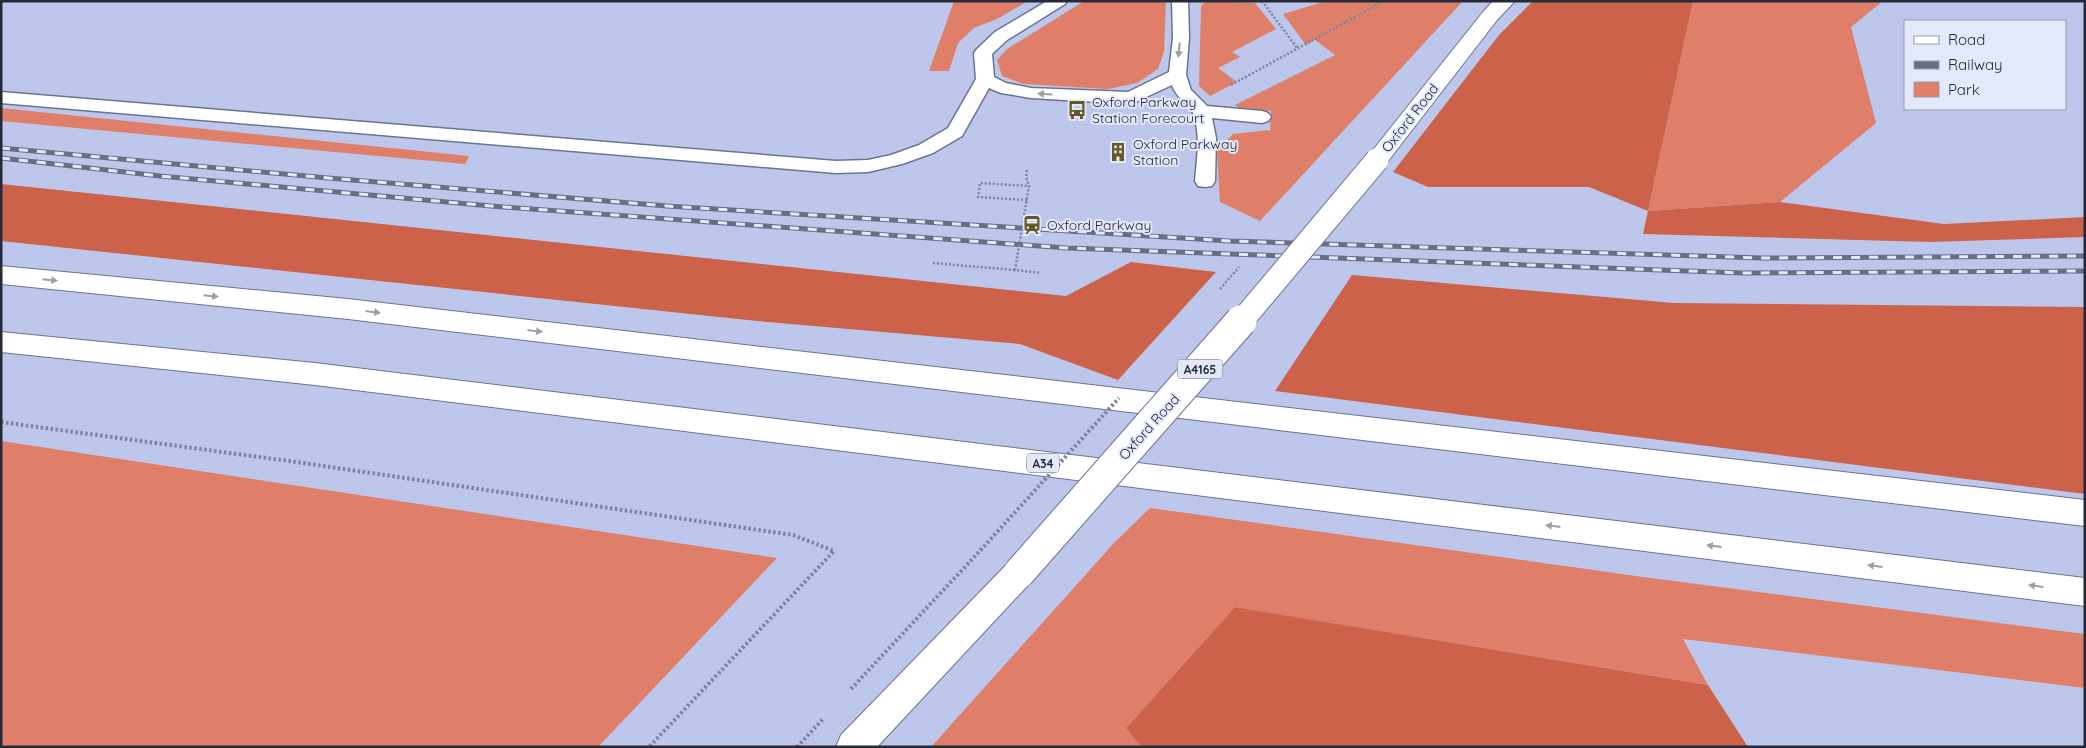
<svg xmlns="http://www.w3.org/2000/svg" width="2086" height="748" viewBox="0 0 2086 748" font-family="Quicksand,sans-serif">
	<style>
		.green { fill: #e07f69 }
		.forest { fill: #cc624a }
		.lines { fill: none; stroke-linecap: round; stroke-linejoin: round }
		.service-casing { stroke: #6b7394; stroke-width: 3 }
		.primary-casing { stroke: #6b7394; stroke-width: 2 }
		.trunk-casing { stroke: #6b7394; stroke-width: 2 }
		.path-far1 { stroke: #7d849e; stroke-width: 2.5; stroke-dasharray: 2 2; stroke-linecap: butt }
		.path { stroke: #7d849e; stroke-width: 4; stroke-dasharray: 2.5 2.5; stroke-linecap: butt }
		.service { fill: #fff; fill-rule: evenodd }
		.primary { fill: #fff; fill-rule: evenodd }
		.trunk { fill: #fff; fill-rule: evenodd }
		.rail-casing { stroke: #686e86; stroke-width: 5 }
		.rail { stroke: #e3e8fb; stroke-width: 3; stroke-dasharray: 9; stroke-linecap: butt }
		.primary-bridge-far1-casing { stroke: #6b7394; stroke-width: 25; stroke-linecap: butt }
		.primary-bridge-casing { stroke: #6b7394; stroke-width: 33; stroke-linecap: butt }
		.path-bridge-far1 { stroke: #7d849e; stroke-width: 2.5; stroke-dasharray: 2 2; stroke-linecap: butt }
		.path-bridge { stroke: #7d849e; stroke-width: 4; stroke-dasharray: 2.5 2.5; stroke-linecap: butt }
		.primary-bridge-far1 { stroke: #fff; stroke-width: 23 }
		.primary-bridge { stroke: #fff; stroke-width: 31 }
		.oneway { fill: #9d9fa5 }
		.labels { text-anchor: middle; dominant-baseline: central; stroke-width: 4; stroke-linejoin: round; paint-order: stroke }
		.shield { fill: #e3e8fb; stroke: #5f6272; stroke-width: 1 }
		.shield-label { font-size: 12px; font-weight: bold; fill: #262937 }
		.poi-label { font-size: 14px; fill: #262937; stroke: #e3e8fb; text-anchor: start }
		.street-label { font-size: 14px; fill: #262937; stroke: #e3e8fb }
	</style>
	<rect width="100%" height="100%" fill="#bdc7eb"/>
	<g class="green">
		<path d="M954 1H1028L997 19 974 28 958 43 949 71H929Z"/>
		<path d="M1084 1H1166L1164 52 1158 69 1137 83 1108 89 1023 84 1002 76 997 60 1007 49Z"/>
		<path d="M1213 1 1255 3 1276 29 1232 52 1240 57 1218 68 1237 82 1210 96 1199 86 1201 6 1205 2Z"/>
		<path d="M1326 1H1463L1260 221 1220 202 1217 151 1233 134 1270 130 1271 111 1242 110 1235 105 1335 55 1315 40 1306 45 1283 14Z"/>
		<path d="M1693 1H1883L1851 27 1876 123 1780 202 1648 211Z"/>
		<path d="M1 108 469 156 465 164 1 121Z"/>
		<path d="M1 441 777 558 598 747H1Z"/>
		<path d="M1150 508 1643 577 2085 634V688L1683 639 1708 685 1235 607 1126 728 1141 747H931L1114 543Z"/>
	</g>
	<g class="forest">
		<path d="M1533 1H1693L1648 211 1780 202 1944 224 2085 217V237L1930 242 1643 234 1648 211 1589 187H1428L1393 172 1499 35Z"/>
		<path d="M1 184 1066 296 1131 262 1216 272 1118 380 1020 344 757 321 1 241Z"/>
		<path d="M1352 275 1674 303 2085 307V494L1275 391Z"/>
		<path d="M1235 607 1708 685 1748 747H1141L1126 728Z"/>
	</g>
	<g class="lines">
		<g class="service-casing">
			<path id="service" d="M1047 1H1067L1065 4 1007 40 992 54 994 77 1006 83 1031 88 1128 92 1169 72 1173 38 1172 1H1188L1189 38 1186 75 1191 90 1207 106 1262 111 1268 113 1271 117 1268 121 1262 123 1212 118 1216 138 1215 181 1212 186 1205 187 1198 186 1195 181C1197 159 1201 134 1193 113 1188 103 1176 98 1172 85L1131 104 1031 98 1001 93 989 88 962 136 933 153 902 164 868 172 836 173 1 103V92L836 161 868 160 891 155 919 145 948 128 976 79 974 53 977 49 995 32Z"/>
		</g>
		<g class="primary-casing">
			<g id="primary">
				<path d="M1493 1H1515L1497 20 1385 165 1377 168 1369 165 1365 160 1369 155 1483 12Z"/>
				<path d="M1019 559 1030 563 1035 573 1030 583 877 747H836L841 735 1008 563Z"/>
			</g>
		</g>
		<g class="trunk-casing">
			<g id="trunk">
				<path d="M1 266 348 299 2085 500V526L348 319 1 284Z"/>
				<path d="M1 332 315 363 2085 578V606L315 385 1 352Z"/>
			</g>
		</g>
		<g class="path-far1">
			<path d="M1262 1 1298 49"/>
			<path d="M1231 85 1384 1"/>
			<path d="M1027 200 978 197 980 183 1029 186"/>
			<path d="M933 263 1015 270"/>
		</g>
		<g class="path">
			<path d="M1 422 296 462 793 535 834 551 649 747"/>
			<path d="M851 689 977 554"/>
			<path d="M797 747 823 719"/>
		</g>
		<use href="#service" class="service"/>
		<use href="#primary" class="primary"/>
		<use href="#trunk" class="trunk"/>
		<g class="rail-casing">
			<g id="rail">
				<path d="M1 148 328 178 667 206 1230 241 1762 258 2085 256"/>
				<path d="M1 158 160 176 491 206 1067 248 1742 273 2085 271"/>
			</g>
		</g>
		<use href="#rail" class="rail"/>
		<g class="primary-bridge-far1-casing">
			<path id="primary-bridge-far1" d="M1240 323 1377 160"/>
		</g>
		<g class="primary-bridge-casing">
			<path id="primary-bridge" d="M1019 573 1241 321"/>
		</g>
		<g class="path-bridge-far1">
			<path d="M1027 170 1026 177 1029 186 1015 270 1041 273"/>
			<path d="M1220 289 1239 267"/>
		</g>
		<path class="path-bridge" d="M977 554 1119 398"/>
		<use href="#primary-bridge-far1" class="primary-bridge-far1"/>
		<use href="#primary-bridge" class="primary-bridge"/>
	</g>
	<defs><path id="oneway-solid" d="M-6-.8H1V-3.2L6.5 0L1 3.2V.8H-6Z" transform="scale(1.25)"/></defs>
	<g class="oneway">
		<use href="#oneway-solid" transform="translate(1179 50) rotate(96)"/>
		<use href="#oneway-solid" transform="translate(1045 94) rotate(-177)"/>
		<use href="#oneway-solid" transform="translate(50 280) rotate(6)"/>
		<use href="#oneway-solid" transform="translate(211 296) rotate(6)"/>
		<use href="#oneway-solid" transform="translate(373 312) rotate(7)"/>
		<use href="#oneway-solid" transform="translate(535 331) rotate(7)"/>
		<use href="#oneway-solid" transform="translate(1553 526) rotate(-173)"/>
		<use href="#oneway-solid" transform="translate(1714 546) rotate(-173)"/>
		<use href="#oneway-solid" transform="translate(1875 566) rotate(-173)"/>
		<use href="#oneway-solid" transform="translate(2036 586) rotate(-173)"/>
	</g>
	<defs>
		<g id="bus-bare" transform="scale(1.5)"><path d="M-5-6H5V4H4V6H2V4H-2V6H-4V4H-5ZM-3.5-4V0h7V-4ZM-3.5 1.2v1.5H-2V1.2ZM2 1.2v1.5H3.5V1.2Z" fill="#675926" stroke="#e3e8fb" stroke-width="2.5" paint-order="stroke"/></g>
		<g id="building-bare" transform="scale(1.5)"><path d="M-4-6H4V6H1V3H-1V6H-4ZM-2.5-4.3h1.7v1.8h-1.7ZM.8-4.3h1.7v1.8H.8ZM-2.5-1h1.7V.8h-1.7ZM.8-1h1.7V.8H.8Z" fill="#675926" stroke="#e3e8fb" stroke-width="2.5" paint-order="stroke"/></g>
		<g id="station-bare" transform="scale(1.5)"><path d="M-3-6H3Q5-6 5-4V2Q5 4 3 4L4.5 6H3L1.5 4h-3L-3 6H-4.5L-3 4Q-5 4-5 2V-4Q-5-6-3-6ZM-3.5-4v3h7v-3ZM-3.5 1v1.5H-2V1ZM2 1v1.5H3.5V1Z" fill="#675926" stroke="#e3e8fb" stroke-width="2.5" paint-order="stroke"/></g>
	</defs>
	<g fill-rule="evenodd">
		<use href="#bus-bare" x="1077" y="110"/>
		<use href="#building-bare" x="1118" y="152"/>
		<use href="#station-bare" x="1032" y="225"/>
	</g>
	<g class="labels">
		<g class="shield">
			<rect x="1177.5" y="359.5" width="45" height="19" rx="4"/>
			<rect x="1027" y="453.5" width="32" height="19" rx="4"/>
		</g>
		<g class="shield-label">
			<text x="1200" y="369">A4165</text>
			<text x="1043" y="463">A34</text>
		</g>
		<g class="poi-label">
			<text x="1092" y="102">Oxford Parkway<tspan x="1092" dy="16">Station Forecourt</tspan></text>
			<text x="1133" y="144">Oxford Parkway<tspan x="1133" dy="16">Station</tspan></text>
			<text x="1047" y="225">Oxford Parkway</text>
		</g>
		<g class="street-label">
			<text transform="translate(1410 118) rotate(-52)">Oxford Road</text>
			<text transform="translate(1149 427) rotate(-48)">Oxford Road</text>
		</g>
	</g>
	<rect width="2086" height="748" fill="none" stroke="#262937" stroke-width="5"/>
	<rect x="1904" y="20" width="162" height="90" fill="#e3e8fb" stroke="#979cad"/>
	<rect x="1914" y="36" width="25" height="8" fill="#ffffff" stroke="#979cad"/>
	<text x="1948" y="45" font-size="15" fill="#262937">Road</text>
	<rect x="1914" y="61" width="25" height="8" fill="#686e86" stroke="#979cad"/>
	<text x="1948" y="70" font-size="15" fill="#262937">Railway</text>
	<rect x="1914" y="82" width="25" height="15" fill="#e07f69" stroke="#979cad"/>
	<text x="1948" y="95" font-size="15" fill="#262937">Park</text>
</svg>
